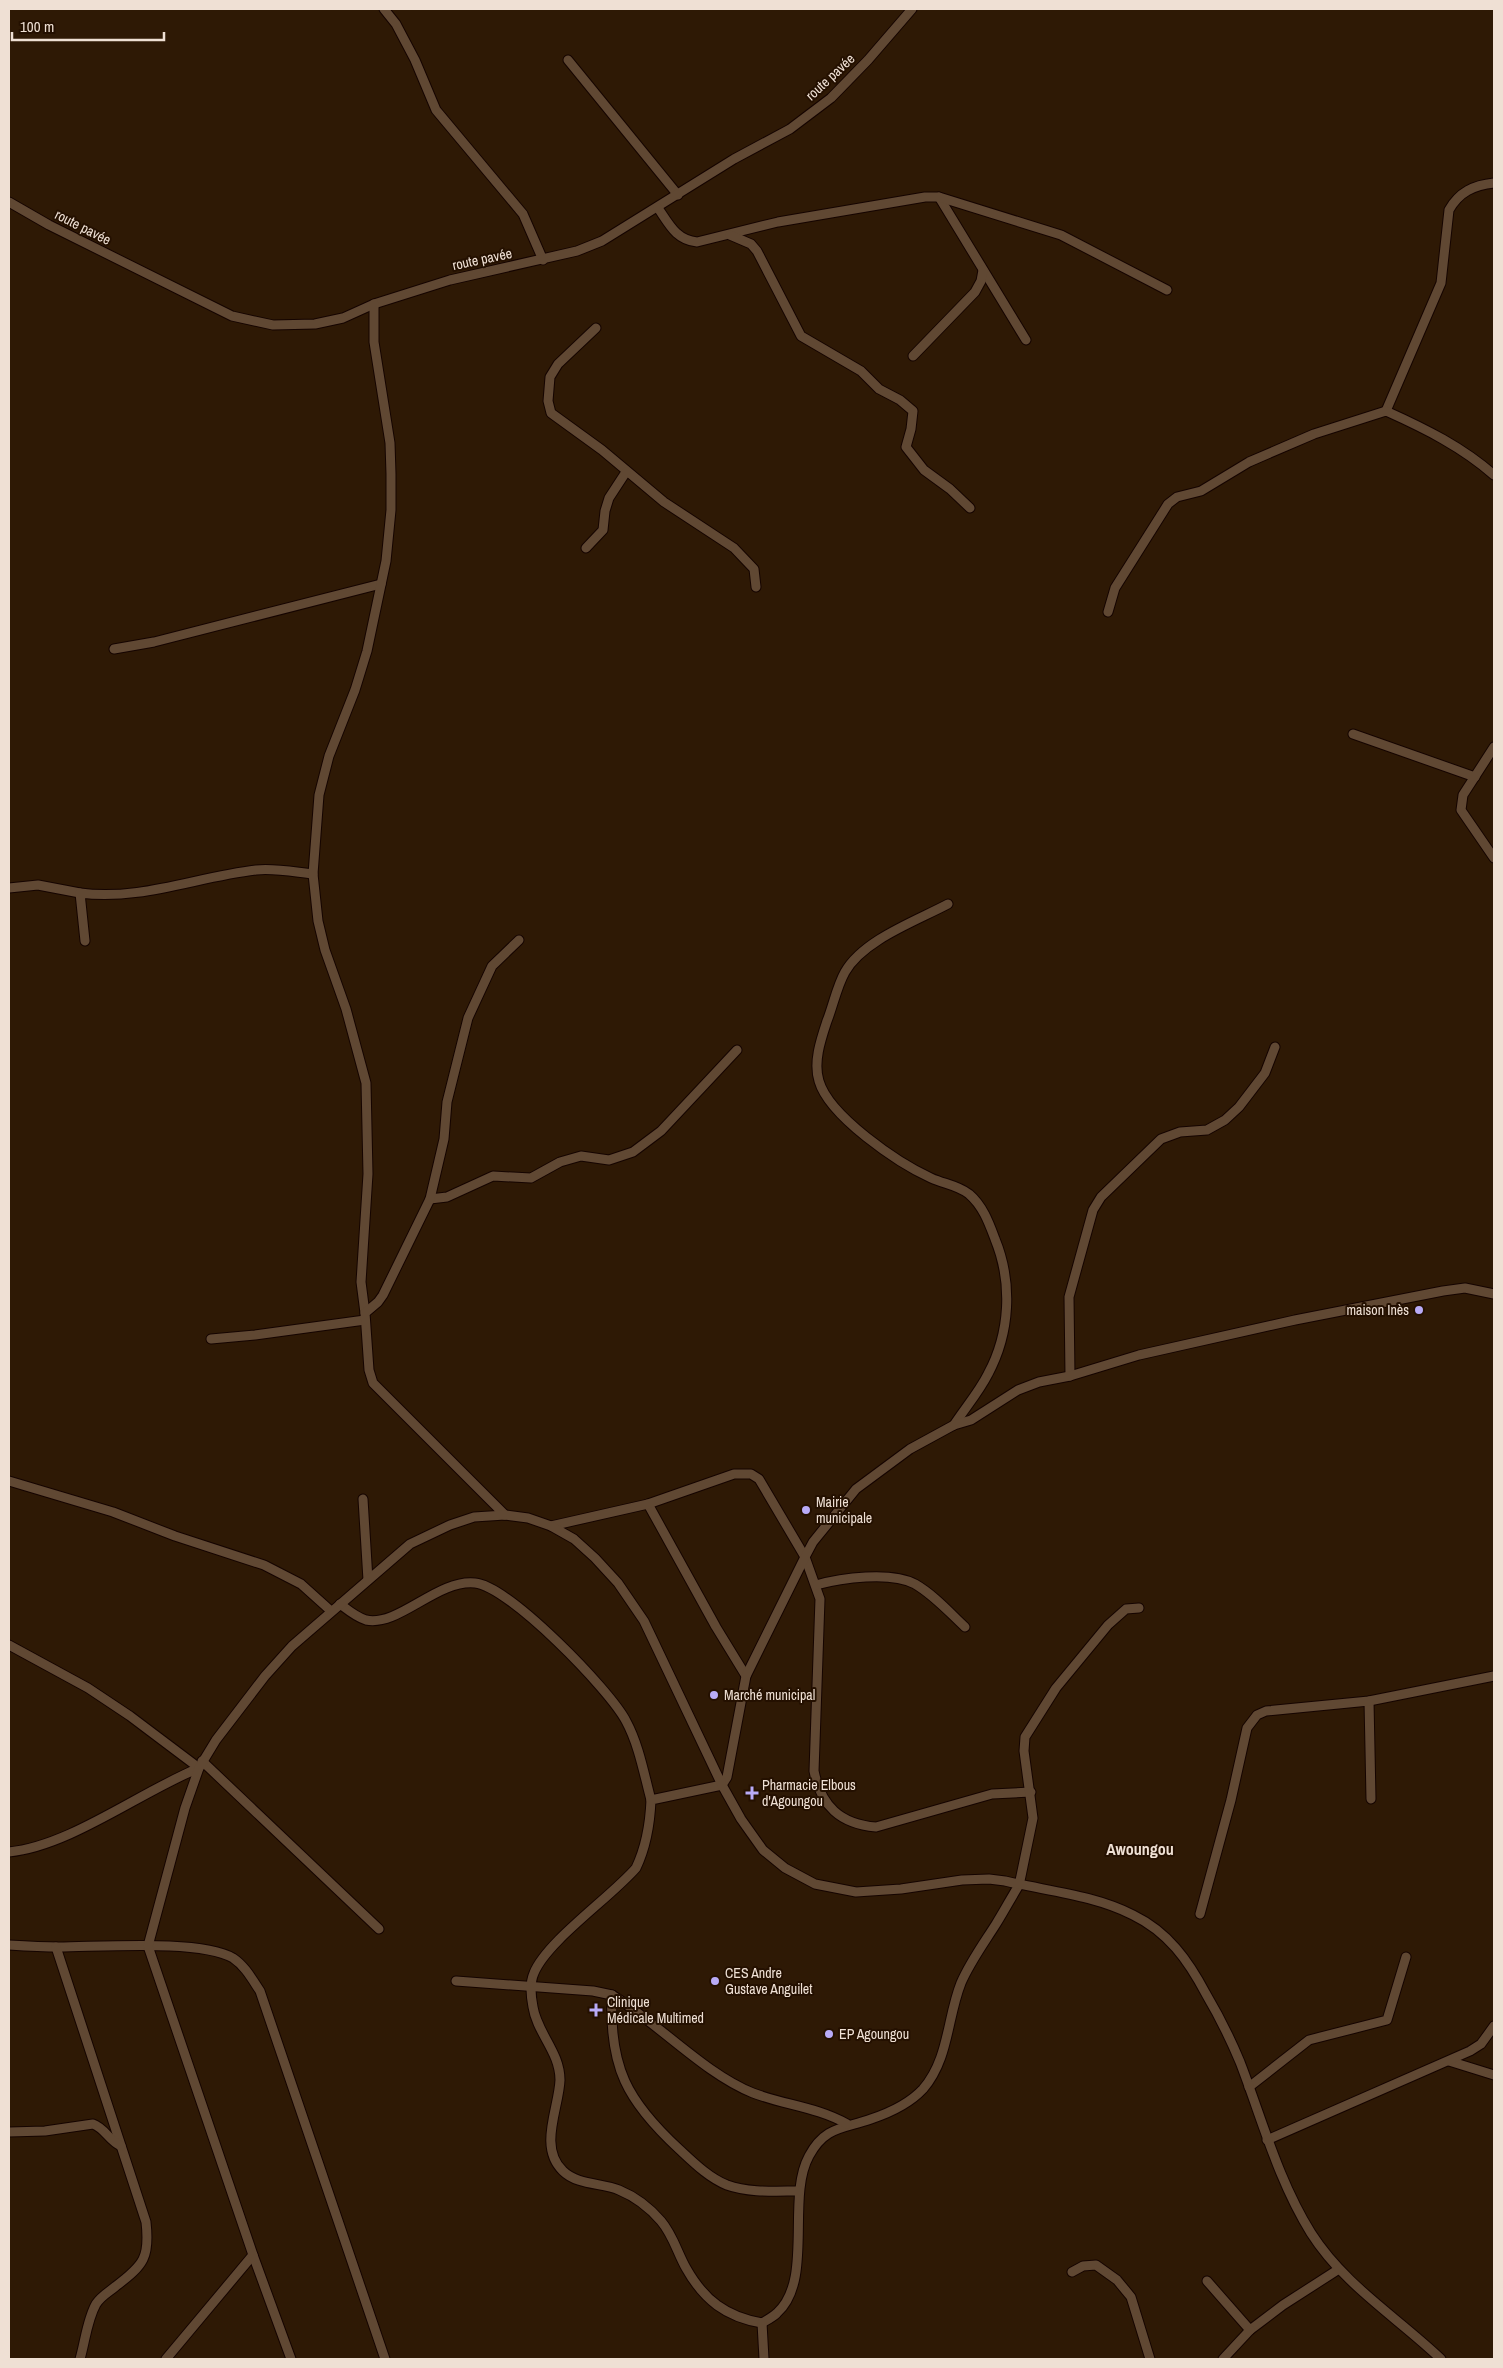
<svg xmlns="http://www.w3.org/2000/svg" width="1503" height="2368" viewBox="0 0 1503 2368" font-family="'Archivo Narrow',sans-serif">
	<style>
		.lines { fill: none; stroke-linecap: round; stroke-linejoin: round }
		.street-casing { stroke: #150400; stroke-width: 11 }
		.street { stroke: #604833; stroke-width: 9 }
		.poi-dot { fill: #b9abf7; stroke: #241000; stroke-width: 2 }
		.labels { text-anchor: middle; dominant-baseline: central; stroke-width: 4; stroke-linejoin: round; paint-order: stroke }
		.street-label { font-size: 14px; fill: #efe0d4; stroke: #241000 }
		.poi-label { font-size: 14px; fill: #efe0d4; stroke: #241000; text-anchor: start }
		.quarter-label { font-size: 16px; font-weight: bold; fill: #efe0d4; stroke: #241000 }
	</style>
	<rect width="100%" height="100%" fill="#2e1905"/>
	<g class="lines">
		<g class="street-casing">
			<g id="street">
				<path d="M384 9 396 24 415 60 436 110 523 214 543 260"/>
				<path d="M568 60 678 195"/>
				<path d="M939 197 1026 340"/>
				<path d="M9 202 49 225 232 316 273 325 315 324 343 318 374 304 450 280 577 251 602 241 734 159 790 129 831 98 868 60 912 9"/>
				<path d="M658 208C669 224 676 240 697 242L778 222 925 197H939L1061 235 1167 290"/>
				<path d="M730 235 751 244 757 251 801 336 861 371 879 389 900 400 913 411 911 429 906 447 924 470 950 489 970 508"/>
				<path d="M596 328 558 364 550 377 548 401 551 413 602 450 664 502 734 548 754 569 756 587"/>
				<path d="M913 356 975 292 981 281 983 270"/>
				<path d="M1386 411 1441 283 1449 210C1459 192 1474 185 1494 183"/>
				<path d="M586 548 603 530 605 511 609 498 626 472"/>
				<path d="M1108 612 1115 588 1168 504 1177 497 1201 491 1249 462 1314 434 1386 411C1426 429 1462 447 1494 475"/>
				<path d="M114 649 154 642 381 584"/>
				<path d="M1353 734 1475 777"/>
				<path d="M1494 747 1463 795 1461 810 1494 858"/>
				<path d="M9 888 38 885 80 893"/>
				<path d="M948 904C916 921 863 940 845 972 837 986 833 1006 827 1021 821 1039 813 1062 819 1081 829 1116 898 1163 931 1178 944 1184 957 1185 969 1194 983 1206 989 1223 995 1239 1013 1283 1010 1333 988 1374 979 1392 965 1408 954 1425"/>
				<path d="M85 941 80 893C140 901 196 877 256 870 275 868 294 872 313 874"/>
				<path d="M430 1199 447 1197 493 1176 531 1178 560 1162 581 1156 609 1160 633 1152 661 1131 737 1050"/>
				<path d="M365 1313 361 1282 368 1174 366 1083 346 1009 325 950 318 921 313 874 319 795 329 756 355 690 367 651 386 561 391 510V474L390 443 374 342V304"/>
				<path d="M211 1339 255 1335 365 1320"/>
				<path d="M1070 1376 1069 1297 1093 1210 1101 1197 1161 1139 1180 1132 1207 1130 1225 1120 1239 1107 1265 1073 1275 1047"/>
				<path d="M9 1481 113 1512 175 1536 264 1565 301 1584 331 1611"/>
				<path d="M363 1499 368 1580"/>
				<path d="M648 1504 716 1627 746 1676"/>
				<path d="M505 1515 373 1383 369 1370 365 1313 378 1302 383 1295 430 1199 444 1139 447 1102 468 1018 492 966 519 940"/>
				<path d="M551 1526 648 1504 734 1474H751L759 1479 805 1557 820 1599 814 1771C821 1806 840 1824 876 1827L992 1794 1031 1792"/>
				<path d="M816 1585C841 1578 891 1571 915 1584 934 1595 949 1612 965 1627"/>
				<path d="M340 1604C348 1610 356 1617 366 1620 399 1627 437 1579 475 1583 509 1586 610 1690 626 1721 639 1745 644 1774 651 1800"/>
				<path d="M1139 1608 1126 1609 1108 1625 1056 1688 1025 1737 1024 1751 1033 1818 1021 1876 1019 1885C1011 1898 1004 1911 996 1924 984 1943 970 1962 961 1983 947 2018 949 2059 923 2089 910 2103 889 2113 871 2119 843 2129 825 2126 809 2156 786 2198 814 2280 777 2313 773 2317 767 2320 762 2323 726 2317 704 2300 686 2268 677 2252 673 2235 661 2221 649 2207 636 2197 619 2190 602 2183 577 2185 563 2171 538 2147 559 2108 560 2080 560 2052 537 2033 533 2007 531 1997 530 1982 534 1973 547 1941 611 1897 636 1868 646 1847 650 1824 651 1800L722 1785 727 1777 746 1676 805 1557 813 1542 856 1489 910 1449 954 1425 971 1420 1018 1390 1039 1382 1070 1376 1139 1355 1295 1320 1443 1291 1465 1288 1494 1294"/>
				<path d="M9 1645 88 1688 130 1716 199 1768C140 1792 70 1846 9 1852"/>
				<path d="M1369 1701 1371 1799"/>
				<path d="M202 1761 379 1929"/>
				<path d="M1200 1914 1231 1800 1247 1728 1257 1715 1266 1711 1369 1701 1494 1676"/>
				<path d="M9 1945C25 1946 42 1947 59 1947 99 1947 201 1939 233 1958 245 1966 252 1979 260 1991L385 2359"/>
				<path d="M56 1947 146 2222C150 2257 144 2265 116 2286 109 2292 101 2296 96 2304 87 2320 85 2342 80 2359"/>
				<path d="M456 1981 593 1991 612 1995C609 2067 627 2101 679 2149 693 2162 709 2178 727 2185 749 2193 776 2191 799 2191"/>
				<path d="M612 1995C658 2023 705 2074 753 2093 784 2105 817 2107 847 2124"/>
				<path d="M1449 2061 1494 2075"/>
				<path d="M1249 2087 1309 2040 1387 2020 1406 1957"/>
				<path d="M9 2132 45 2131 93 2124C105 2128 109 2141 121 2146"/>
				<path d="M1267 2140 1470 2051 1481 2044 1494 2026"/>
				<path d="M1072 2272 1083 2266 1096 2265 1117 2280 1131 2297 1150 2359"/>
				<path d="M1207 2281 1250 2330 1283 2305 1339 2269"/>
				<path d="M762 2323 764 2359"/>
				<path d="M166 2359 253 2255"/>
				<path d="M291 2359 253 2255 148 1946 185 1808 199 1768 216 1740 265 1676 292 1646 410 1544 450 1525 474 1517 505 1515 528 1518 551 1526 574 1539 595 1558 618 1583 644 1621 722 1785 741 1819 763 1850 785 1868 815 1884 856 1892 901 1889 962 1880 989 1879 1005 1881C1047 1891 1094 1895 1133 1915 1168 1932 1188 1960 1206 1994 1219 2016 1230 2038 1240 2062 1262 2119 1278 2180 1311 2233 1344 2285 1397 2317 1441 2359"/>
				<path d="M1223 2359 1250 2330"/>
			</g>
		</g>
		<use href="#street" class="street"/>
	</g>
	<g class="poi-dot">
		<circle cx="1419" cy="1310" r="5"/>
		<circle cx="806" cy="1510" r="5"/>
		<circle cx="714" cy="1695" r="5"/>
		<path d="M749.5 1785.5h5v5h5v5h-5v5h-5v-5h-5v-5h5z"/>
		<circle cx="715" cy="1981" r="5"/>
		<path d="M593.5 2002.5h5v5h5v5h-5v5h-5v-5h-5v-5h5z"/>
		<circle cx="829" cy="2034" r="5"/>
	</g>
	<g class="labels">
		<g class="street-label">
			<text transform="translate(830 77) rotate(-43)">route pavée</text>
			<text transform="translate(83 227) rotate(27)">route pavée</text>
			<text transform="translate(482 259) rotate(-12)">route pavée</text>
		</g>
		<g class="poi-label">
			<text x="1409" y="1310" text-anchor="end">maison Inès</text>
			<text x="816" y="1502">Mairie<tspan x="816" dy="16">municipale</tspan></text>
			<text x="724" y="1695">Marché municipal</text>
			<text x="762" y="1785">Pharmacie Elbous<tspan x="762" dy="16">d'Agoungou</tspan></text>
			<text x="725" y="1973">CES Andre<tspan x="725" dy="16">Gustave Anguilet</tspan></text>
			<text x="607" y="2002">Clinique<tspan x="607" dy="16">Médicale Multimed</tspan></text>
			<text x="839" y="2034">EP Agoungou</text>
		</g>
		<g class="quarter-label">
			<text x="1140" y="1849">Awoungou</text>
		</g>
	</g>
	<rect width="1503" height="2368" fill="none" stroke="#efe0d4" stroke-width="20"/>
	<path d="M12 32v8h152v-8" fill="none" stroke="#efe0d4" stroke-width="2.5"/>
	<text x="20" y="32" font-size="15" fill="#efe0d4" stroke="#241000" stroke-width="4" paint-order="stroke">100 m</text>
</svg>
